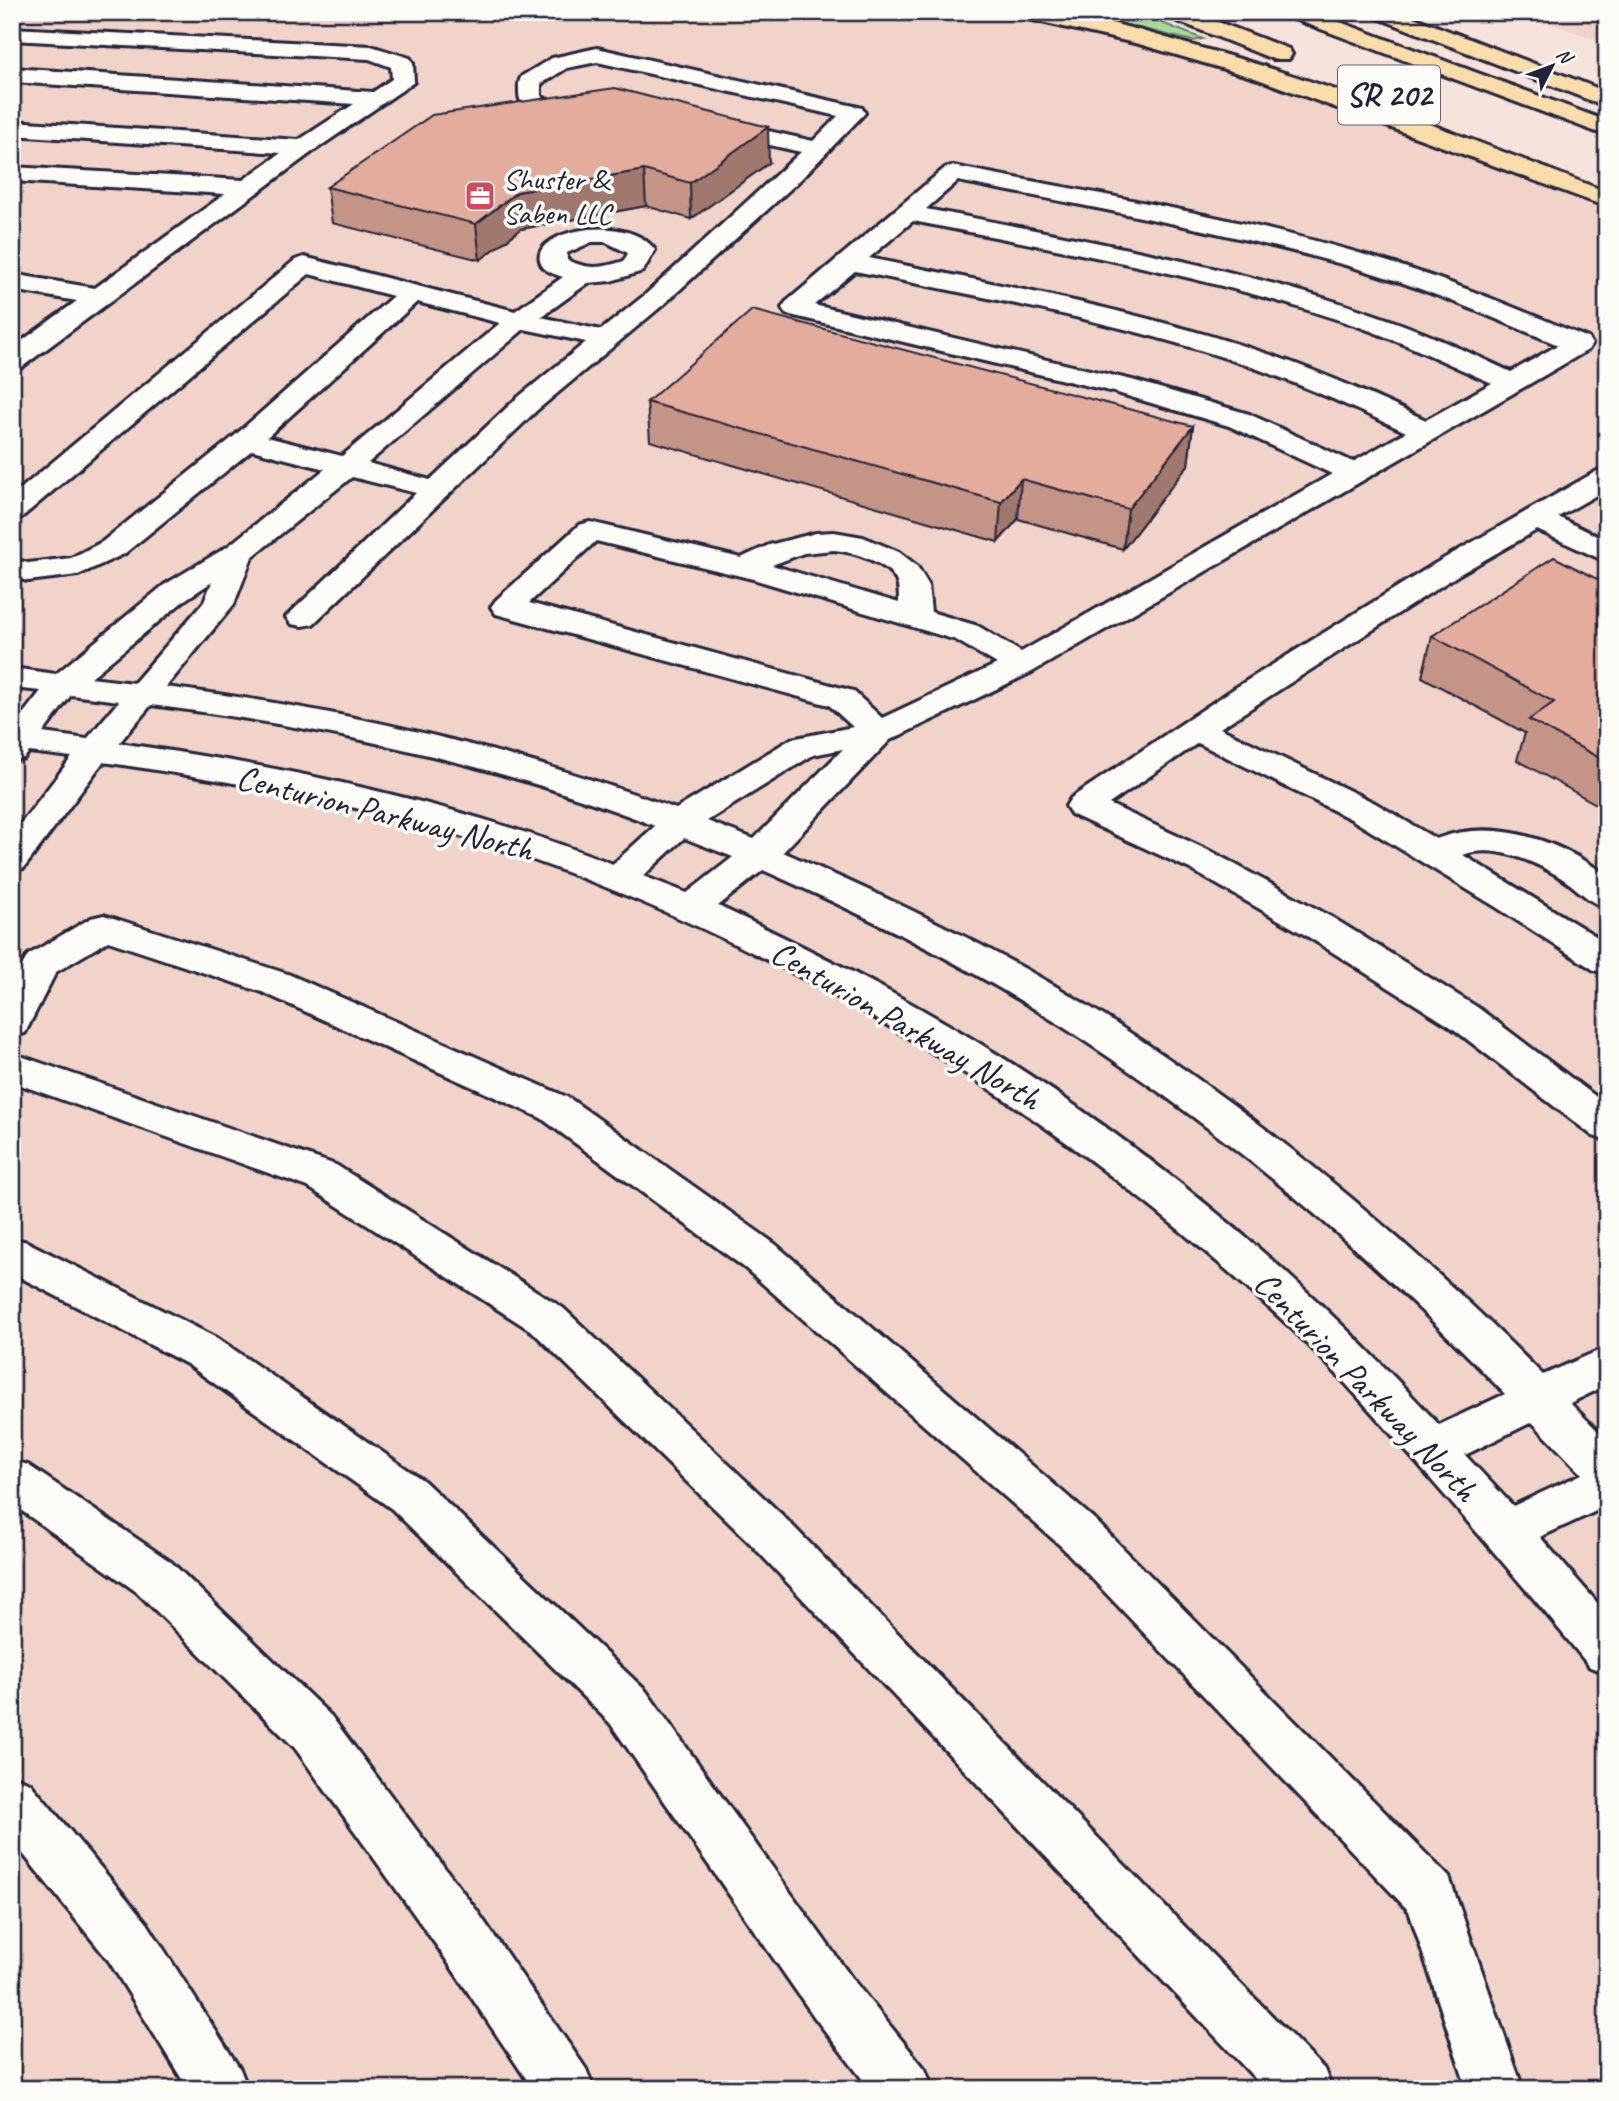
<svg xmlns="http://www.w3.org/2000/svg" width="1619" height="2101" viewBox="0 0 1619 2101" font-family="Caveat,sans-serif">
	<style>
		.built { fill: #f1d3c9 }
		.green { fill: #a9d99a; stroke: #667e6a; stroke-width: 2 }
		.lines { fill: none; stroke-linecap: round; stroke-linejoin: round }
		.minor-casing { stroke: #22223b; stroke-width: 6 }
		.highway-casing { stroke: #22223b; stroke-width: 6 }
		.minor { fill: #fdfcf7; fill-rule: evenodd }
		.highway { fill: #fbddab; fill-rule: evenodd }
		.wall { fill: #c49487; stroke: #22223b; stroke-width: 2 }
		.shaded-wall { fill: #a0786e; stroke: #22223b; stroke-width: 2 }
		.building { fill: #e4ac9d; stroke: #22223b; stroke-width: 2 }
		.labels { text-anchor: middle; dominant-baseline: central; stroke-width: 7; stroke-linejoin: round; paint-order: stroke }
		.far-poi-label { font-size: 30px; fill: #22223b; stroke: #fdfcf7; text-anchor: start }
		.shield { fill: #fdfcf7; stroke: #646373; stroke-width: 2 }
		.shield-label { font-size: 33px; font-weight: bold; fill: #22223b }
		.street-label { font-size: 35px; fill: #22223b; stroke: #fdfcf7 }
	</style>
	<rect width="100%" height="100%" fill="#f6e4dc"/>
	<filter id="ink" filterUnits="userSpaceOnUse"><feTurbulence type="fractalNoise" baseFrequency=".0143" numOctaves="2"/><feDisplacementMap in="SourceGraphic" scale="14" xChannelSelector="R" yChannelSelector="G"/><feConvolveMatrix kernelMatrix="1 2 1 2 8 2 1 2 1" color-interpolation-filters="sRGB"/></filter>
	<g filter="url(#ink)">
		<g class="built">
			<path d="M12 12H991L1145 45 1315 97 1607 211V2089H12Z"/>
			<path d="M1575 12H1607V43L1550 24Z"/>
		</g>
		<path class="green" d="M1058 12H1134L1203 39 1193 41 1110 21Z"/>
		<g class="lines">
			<g class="minor-casing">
				<g id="minor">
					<path d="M12 28 371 46 410 58 413 63 414 82 312 152 22 367 12 369V348L77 301 12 290V274L95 288 225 194 12 181V167L243 180 281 153 12 135V121L299 140 354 104 12 82V68L373 92 392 79 391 67 369 59 12 40Z"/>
					<path d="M597 48 854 106 862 108 865 113 800 180 664 304 536 411 313 624 302 626 291 624 286 617 416 493 352 477 252 557 234 604 166 687C340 709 511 748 676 809L791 739 853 727 829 705 496 614 491 607 496 600 579 525 590 522 741 558 769 545 816 533 834 532 863 537 899 552 917 566 928 584 931 612 978 626 1021 652 1332 474 1229 426 1114 392 786 314 782 308 786 302 945 168 953 166C1091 193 1234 216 1369 256 1444 278 1516 308 1588 338L1592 344 1588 350 1032 672 890 740 783 852C882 895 983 942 1075 998 1247 1103 1402 1233 1543 1375L1607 1347V1385L1570 1403 1607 1440V1506L1540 1537 1607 1614V1673L1590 1667C1535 1599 1478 1533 1421 1468 1377 1418 1334 1368 1286 1323 1046 1101 762 926 447 832 335 799 219 779 103 762L24 868 12 872V835L72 757 29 752 24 758 12 761V728L41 691 12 688V668L56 674 164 585 227 547 325 469 252 450 124 554 78 575 28 581 12 577V559L28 563 71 558 102 542 232 438 393 296 309 274 22 517 12 520V496L295 260 304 257 515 311 563 277C557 275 547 272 543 267 519 233 626 209 655 250L643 271 611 281 588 283 541 317 601 330 646 294 801 152 711 132 708 127 711 122 719 120 813 141 838 116 597 62 567 68 541 84V96L553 103 588 104 591 109 588 114C570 118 519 121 519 93 519 86 518 82 522 76L552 58ZM958 181C1089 207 1220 230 1349 266 1421 286 1489 316 1558 345L1511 372C1466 351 1421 330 1373 314 1229 265 1076 238 926 209ZM913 221C1060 250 1211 276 1354 325 1401 341 1446 363 1492 383L1426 420C1376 397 1326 374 1274 356 1142 311 1005 286 869 258ZM592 242H606L628 253 624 261C601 268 589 270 567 260V253ZM855 271C971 295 1089 316 1203 351 1273 372 1340 401 1406 432L1353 462 1249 414 1132 380 814 305ZM417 302 500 323 342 456 267 437ZM524 329 586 342 516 399 430 480 368 463ZM596 541 753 579 956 640 997 664 882 718 853 691 529 603ZM834 550C853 552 886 561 896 580 899 586 899 596 899 603L772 565 804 553ZM212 582 204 602 134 683 90 678 186 599ZM71 695 119 701 87 739 43 733ZM151 705C322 727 493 762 655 826L613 864C455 802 286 767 119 743ZM843 749 754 839 707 821 813 755ZM684 838 733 857 687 893 643 876ZM763 870C860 913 959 961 1049 1018 1216 1123 1368 1251 1505 1394L1439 1425C1290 1261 1114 1118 921 1009 855 972 787 938 718 906ZM1532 1422 1582 1474 1513 1506 1465 1455Z"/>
					<path d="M1607 468V489L1558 517 1607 541V562L1537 530 1458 575 1220 728 1375 803 1436 839C1494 817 1559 840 1607 876V908C1590 903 1580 891 1566 881 1539 863 1496 843 1463 855L1607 943V974L1594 970 1496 907 1351 819 1198 743 1109 804 1214 853 1333 918 1477 1007 1607 1105V1141L1593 1136 1451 1027 1307 936 1190 869 1071 814 1066 806 1071 798 1235 688 1436 563 1597 471Z"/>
					<path d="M104 915 288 974 569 1098 775 1244 1094 1519 1449 1877 1523 2089H1467L1409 1911 1062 1547 745 1268 541 1118 262 992 108 941 56 972 25 1033 12 1036V984L28 955 91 918Z"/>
					<path d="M12 1053 336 1165 563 1308 782 1515 1324 2069 1332 2089H1265L750 1543 533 1332 308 1187 12 1082Z"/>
					<path d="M12 1238 27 1242 217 1338 424 1481 646 1691 853 1980 925 2069 933 2089H870L815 2018 610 1723 392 1509 187 1364 12 1273Z"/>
					<path d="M12 1460 28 1465 171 1562 331 1716 477 1911 586 2069 594 2089H533L439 1949 295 1748 137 1592 12 1504Z"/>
					<path d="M12 1776 30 1783 147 1923 240 2069 248 2089H188L109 1961 12 1840Z"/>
				</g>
			</g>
			<g class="highway-casing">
				<g id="highway">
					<path d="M1012 12C1026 12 1040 11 1054 12 1099 17 1151 34 1194 46 1335 84 1471 140 1607 192V207L1255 78 1139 44 1015 16Z"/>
					<path d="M1162 12H1192L1289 49 1292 54 1289 59H1273L1165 16Z"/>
					<path d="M1283 12H1313L1607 121V136L1286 16Z"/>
					<path d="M1370 12H1400L1607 92V107L1373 16Z"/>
				</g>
			</g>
			<use href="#minor" class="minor"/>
			<use href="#highway" class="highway"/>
		</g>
		<g class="wall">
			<path d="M769 163 691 219 646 206 521 229 480 260 332 223 327 187Z"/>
			<path d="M647 402 1193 426 1188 465 1123 549 1018 519 998 542 650 441Z"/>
			<path d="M1607 584V810L1517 760 1525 733 1422 677 1432 636Z"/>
		</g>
		<g class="shaded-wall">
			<path d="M768 127 769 163 691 219 690 183Z"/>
			<path d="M644 170 646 206 521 229 480 260 476 224 517 192Z"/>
			<path d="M1193 426 1188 465 1123 549 1128 509Z"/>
			<path d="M1021 479 1018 519 998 542 1001 502Z"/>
		</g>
		<g class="building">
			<path d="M615 88 768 127 690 183 644 170 517 192 476 224 327 187 432 115Z"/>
			<path d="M752 310 1193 426 1128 509 1021 479 1001 502 647 402Z"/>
			<path d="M1554 557 1607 584V762L1529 720 1554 702 1432 636Z"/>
		</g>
	</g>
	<defs>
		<g id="office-square" transform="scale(1.575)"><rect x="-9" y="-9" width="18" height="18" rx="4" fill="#d1495b" stroke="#fdfcf7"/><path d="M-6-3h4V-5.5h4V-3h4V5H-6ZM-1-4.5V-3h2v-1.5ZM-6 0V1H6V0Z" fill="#fff"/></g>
	</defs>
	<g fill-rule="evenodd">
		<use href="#office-square" x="480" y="196"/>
	</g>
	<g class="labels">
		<g class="far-poi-label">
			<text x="503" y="179">Shuster &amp;<tspan x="503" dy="34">Saben LLC</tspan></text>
		</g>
		<rect class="shield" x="1338" y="65.5" width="102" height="59" rx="5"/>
		<g class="shield-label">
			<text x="1389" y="95">SR 202</text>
		</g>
		<g class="street-label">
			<text transform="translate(385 813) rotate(14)">Centurion Parkway North</text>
			<text transform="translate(906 1025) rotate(30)">Centurion Parkway North</text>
			<text transform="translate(1366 1386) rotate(46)">Centurion Parkway North</text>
		</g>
	</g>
	<rect width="1619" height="2101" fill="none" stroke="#fdfcf7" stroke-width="42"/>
	<rect x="21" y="21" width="1577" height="2059" fill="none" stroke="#22223b" stroke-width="2.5" filter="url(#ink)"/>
	<g transform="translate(1552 66) rotate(48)" stroke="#fdfcf7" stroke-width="5" paint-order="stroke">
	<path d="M0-5L12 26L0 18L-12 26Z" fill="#22223b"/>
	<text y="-10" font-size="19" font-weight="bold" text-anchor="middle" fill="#22223b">N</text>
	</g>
</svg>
